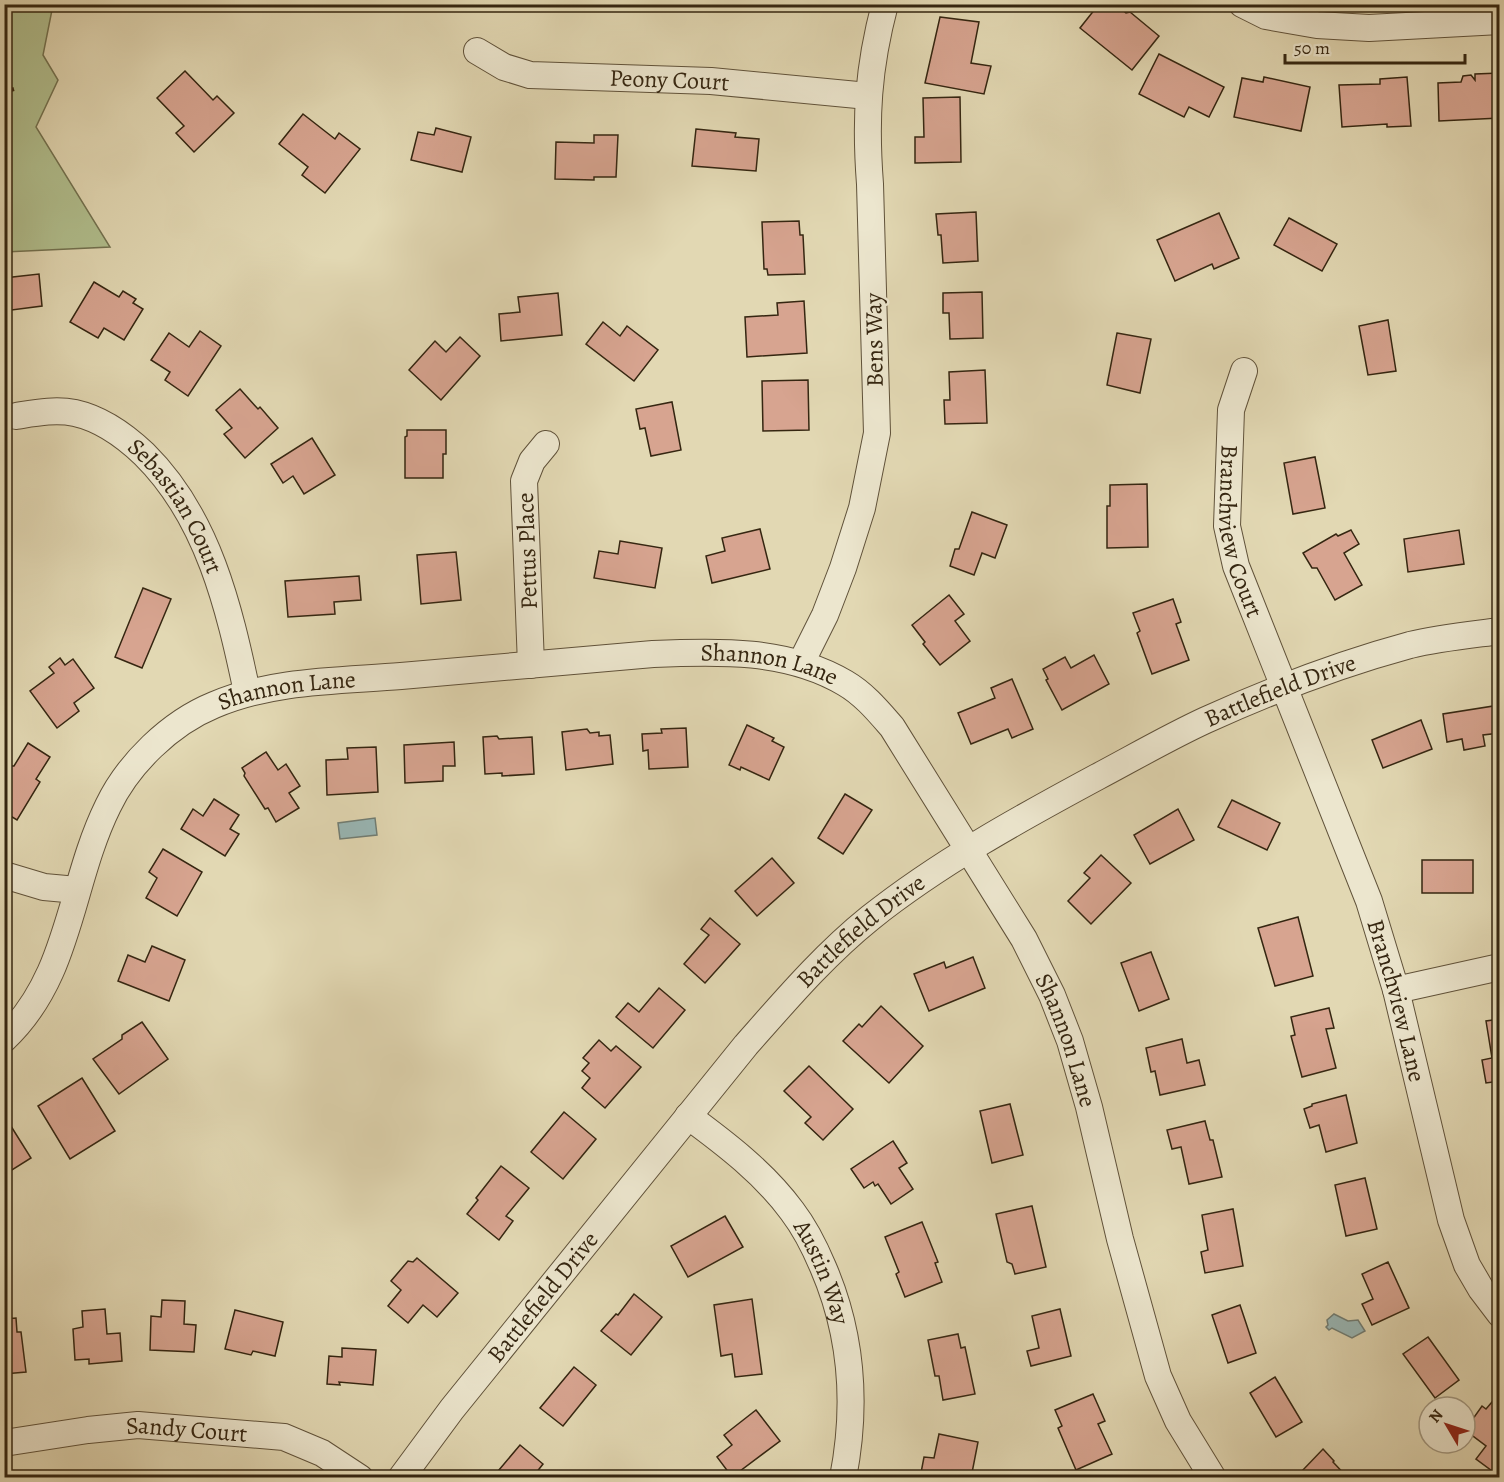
<svg xmlns="http://www.w3.org/2000/svg" width="1504" height="1482" viewBox="0 0 1504 1482" font-family="Alegreya,serif">
	<style>
		.green { fill: #b1bf8e; stroke: #737250; stroke-width: 1.5 }
		.water { fill: #99b8b7; stroke: #717e75; stroke-width: 1.5 }
		.building { fill: #d7a490; stroke: #352611; stroke-width: 1.5 }
		.lines { fill: none; stroke-linecap: round; stroke-linejoin: round }
		.minor-casing { stroke: #60523a; stroke-width: 28 }
		.path { stroke: #352611; stroke-width: 4; stroke-dasharray: 4.5 3; stroke-linecap: butt }
		.minor { stroke: #ece6ce; stroke-width: 26 }
		.labels { text-anchor: middle; dominant-baseline: central; stroke-width: 5; stroke-linejoin: round; paint-order: stroke }
		.street-label { font-size: 24px; fill: #352611; stroke: #ece6ce }
	</style>
	<rect width="100%" height="100%" fill="#e2d8b3"/>
	<filter id="stains"><feTurbulence type="fractalNoise" baseFrequency=".00333" numOctaves="4"/><feColorMatrix values="0 0 0 0 .2 0 0 0 0 .09 0 0 0 0 .02 0 0 0 .5 -.17"/></filter>
	<radialGradient id="worn" r=".72"><stop offset=".6" stop-color="#630" stop-opacity="0"/><stop offset="1" stop-color="#630" stop-opacity=".3"/></radialGradient>
	<path class="green" d="M4 5H53L43 55 58 80 36 127 110 247 5 252Z"/>
	<g class="water">
		<path d="M375 818 377 835 340 839 338 823Z"/>
		<path d="M1334 1314 1348 1321 1358 1320 1365 1331 1352 1338 1332 1328 1329 1330 1326 1327 1328 1325 1327 1320Z"/>
	</g>
	<g class="building">
		<path d="M1099 4H1115L1126 13 1130 12 1159 36 1132 70 1080 28Z"/>
		<path d="M940 17 979 22 971 63 991 66 984 94 925 83Z"/>
		<path d="M1159 54 1224 87 1209 117 1189 107 1184 117 1139 94Z"/>
		<path d="M185 71 213 100 217 96 234 113 194 152 176 133 184 126 157 98Z"/>
		<path d="M1500 73V118L1439 121 1438 83 1461 82 1463 76 1471 75 1475 80V74Z"/>
		<path d="M1264 77 1310 87 1301 131 1234 117 1242 78 1263 82Z"/>
		<path d="M1407 77 1411 126 1387 127V124L1342 127 1339 85 1380 84V79Z"/>
		<path d="M960 97 961 162 915 163V137H924L923 98Z"/>
		<path d="M303 114 335 139 339 133 360 149 325 193 302 175 308 167 279 144Z"/>
		<path d="M436 128 471 137 462 172 411 160 418 132 434 135Z"/>
		<path d="M696 129 736 133 735 137 759 139 756 171 692 166Z"/>
		<path d="M594 135H618L616 177H594V180L555 179 556 142 594 143Z"/>
		<path d="M976 212 978 261 943 263 941 235H938L936 214Z"/>
		<path d="M1219 213 1239 258 1214 269 1212 264 1175 281 1157 240Z"/>
		<path d="M1289 218 1337 244 1322 271 1274 245Z"/>
		<path d="M799 221 800 235H803L805 274 768 275 767 269H764L762 222Z"/>
		<path d="M39 274 42 306 4 311V278Z"/>
		<path d="M94 282 119 297 123 291 136 299 133 303 143 309 124 340 104 328 98 338 70 322Z"/>
		<path d="M982 292 983 338 950 339 949 313H943V293Z"/>
		<path d="M558 293 562 335 501 341 499 314 520 312 518 297Z"/>
		<path d="M804 301 807 353 747 357 745 317 778 315 777 303Z"/>
		<path d="M1388 320 1396 371 1368 375 1359 326Z"/>
		<path d="M603 322 620 336 627 326 658 350 634 381 586 344Z"/>
		<path d="M200 331 221 346 188 396 165 380 170 372 151 360 169 333 189 347Z"/>
		<path d="M1117 333 1151 339 1140 393 1107 385Z"/>
		<path d="M460 337 480 356 441 400 409 370 435 341 446 352Z"/>
		<path d="M985 370 987 423 945 424 944 400H950L949 372Z"/>
		<path d="M808 380 809 430 763 431 762 381Z"/>
		<path d="M240 389 258 409 260 407 278 428 245 458 224 434 232 428 216 410Z"/>
		<path d="M672 402 681 450 651 456 645 428 640 429 636 409Z"/>
		<path d="M407 430H446V454H443V478H405V437L407 436Z"/>
		<path d="M312 438 335 475 304 494 293 476 283 483 271 464Z"/>
		<path d="M1315 457 1325 508 1293 514 1284 463Z"/>
		<path d="M1147 484 1148 547 1107 548V506H1110V485Z"/>
		<path d="M972 512 1007 525 995 558 982 553 974 575 950 566 955 549H959Z"/>
		<path d="M760 529 770 569 712 583 706 556 725 551 722 538Z"/>
		<path d="M1351 530 1359 544 1344 553 1362 585 1335 600 1317 568H1312L1303 553 1336 534 1338 536Z"/>
		<path d="M1459 530 1464 564 1408 572 1404 539Z"/>
		<path d="M620 541 662 548 655 588 594 578 599 551 618 554Z"/>
		<path d="M456 552 461 600 421 604 417 555Z"/>
		<path d="M359 576 361 600 334 602 335 614 288 617 285 581Z"/>
		<path d="M143 588 171 599 142 668 115 657Z"/>
		<path d="M949 595 964 614 955 621 970 641 940 665 923 644 925 642 912 625Z"/>
		<path d="M1173 599 1181 622 1176 624 1189 660 1152 674 1137 633 1140 631 1133 613Z"/>
		<path d="M1094 655 1109 684 1062 710 1046 680 1048 679 1043 669 1065 657 1071 668Z"/>
		<path d="M60 658 65 665 73 659 94 688 74 703 79 711 57 728 30 691 54 673 49 667Z"/>
		<path d="M1012 679 1033 729 1012 738 1008 729 971 744 958 713 995 698 991 688Z"/>
		<path d="M1500 705V733L1483 735 1485 746 1464 750 1462 739 1447 742 1443 714Z"/>
		<path d="M1421 720 1432 749 1383 768 1372 740Z"/>
		<path d="M747 725 774 738 772 741 784 747 769 780 741 767 740 770 729 765Z"/>
		<path d="M686 728 688 767 649 769 648 750 643 751 642 734 662 733 661 729Z"/>
		<path d="M587 729 590 733 599 732V736L610 735 613 764 566 770 562 732Z"/>
		<path d="M497 736 499 739 532 737 534 774 502 776V773L485 774 483 737Z"/>
		<path d="M454 742 455 766H443V781L405 783 404 745Z"/>
		<path d="M28 743 50 757 36 779 40 782 17 820 4 812V778L11 766H14Z"/>
		<path d="M376 747 378 792 327 795 326 760 348 759 347 748Z"/>
		<path d="M266 752 278 770 286 764 300 786 289 793 299 808 276 822 268 808 265 809 244 776 245 773 242 768Z"/>
		<path d="M845 794 872 810 843 854 818 838Z"/>
		<path d="M214 799 239 815 230 829 239 834 225 856 181 829 193 809 203 816Z"/>
		<path d="M1232 800 1280 823 1267 850 1218 827Z"/>
		<path d="M1178 809 1194 840 1150 864 1134 835Z"/>
		<path d="M163 849 202 872 177 916 146 898 157 878 149 872Z"/>
		<path d="M1101 855 1131 883 1091 924 1068 901 1090 878 1084 873Z"/>
		<path d="M772 858 794 883 757 916 735 891Z"/>
		<rect x="1422" y="860" width="51" height="33"/>
		<path d="M1298 917 1313 976 1275 986 1258 928Z"/>
		<path d="M710 918 740 944 705 983 684 964 709 935 701 929Z"/>
		<path d="M152 946 185 960 169 1001 118 981 128 955 145 962Z"/>
		<path d="M1151 952 1169 999 1139 1011 1121 963Z"/>
		<path d="M973 957 985 988 929 1011 914 974 944 962 946 968Z"/>
		<path d="M659 988 685 1010 653 1048 616 1017 628 1003 639 1012Z"/>
		<path d="M881 1006 923 1046 889 1083 843 1041 859 1024 862 1027Z"/>
		<path d="M1329 1008 1334 1028 1326 1029 1336 1068 1302 1077 1291 1036 1295 1035 1291 1017Z"/>
		<path d="M1500 1019V1081L1486 1083 1482 1060 1492 1058 1486 1021Z"/>
		<path d="M142 1022 168 1059 119 1094 93 1059 122 1039V1035Z"/>
		<path d="M1182 1039 1187 1063 1199 1060 1205 1085 1160 1095 1155 1071 1151 1072 1146 1048Z"/>
		<path d="M599 1040 611 1051 616 1046 641 1067 605 1108 582 1088 590 1078 582 1071 589 1063 583 1058Z"/>
		<path d="M809 1066 853 1109 823 1140 805 1123 811 1117 784 1091Z"/>
		<path d="M82 1078 115 1131 70 1159 38 1106Z"/>
		<path d="M1346 1095 1357 1143 1326 1152 1319 1125 1310 1128 1304 1109 1312 1106V1104Z"/>
		<path d="M1010 1104 1023 1155 992 1163 980 1111Z"/>
		<path d="M564 1112 596 1139 563 1179 531 1152Z"/>
		<path d="M1205 1121 1210 1140H1213L1222 1177 1189 1184 1181 1147 1172 1149 1167 1130Z"/>
		<path d="M9 1123 31 1158 4 1175V1126Z"/>
		<path d="M893 1141 907 1163 899 1168 913 1189 891 1204 878 1184 875 1186 873 1182 864 1188 851 1169Z"/>
		<path d="M501 1166 529 1188 506 1216 513 1221 499 1240 467 1214 478 1200 476 1198Z"/>
		<path d="M1365 1178 1377 1229 1346 1236 1335 1185Z"/>
		<path d="M1032 1206 1046 1267 1015 1274 1012 1264 1007 1262 996 1214Z"/>
		<path d="M1233 1209 1243 1266 1205 1273 1201 1252 1208 1250 1202 1215Z"/>
		<path d="M725 1216 743 1247 688 1277 671 1246Z"/>
		<path d="M922 1222 938 1262 935 1263 942 1282 905 1297 896 1274 899 1272 885 1237Z"/>
		<path d="M417 1258 458 1293 437 1317 423 1305 408 1323 388 1306 401 1290 391 1281 408 1261 413 1262Z"/>
		<path d="M1388 1262 1409 1308 1372 1325 1362 1304 1373 1299 1362 1274Z"/>
		<path d="M634 1294 662 1317 631 1355 601 1331 616 1314 618 1315Z"/>
		<path d="M752 1299 762 1374 735 1377 732 1354 721 1356 714 1305Z"/>
		<path d="M162 1300 185 1301 184 1324 196 1325 194 1352 150 1350 151 1316 161 1317Z"/>
		<path d="M1240 1305 1256 1353 1228 1363 1212 1315Z"/>
		<path d="M105 1309 107 1334 120 1333 122 1361 89 1364V1359L75 1360 73 1329 83 1327 82 1311Z"/>
		<path d="M1060 1309 1071 1356 1031 1366 1027 1351 1039 1348 1032 1316Z"/>
		<path d="M235 1310 283 1322 275 1356 253 1351 251 1355 225 1349Z"/>
		<path d="M16 1318 17 1332H21L26 1372 4 1374V1319Z"/>
		<path d="M958 1334 961 1348 965 1347 975 1394 943 1400 939 1376H935L928 1340Z"/>
		<path d="M1428 1337 1459 1380 1435 1398 1403 1354Z"/>
		<path d="M342 1348 376 1350 373 1385 339 1382 340 1385 327 1384 329 1356 342 1357Z"/>
		<path d="M574 1367 596 1385 563 1426 540 1408Z"/>
		<path d="M1275 1377 1302 1422 1276 1437 1250 1393Z"/>
		<path d="M1093 1394 1105 1421 1098 1424 1112 1454 1076 1470 1058 1428 1062 1426 1055 1410Z"/>
		<path d="M1492 1402 1500 1407 1499 1476 1476 1459 1486 1446 1465 1430 1482 1406 1486 1409Z"/>
		<path d="M756 1410 780 1441 732 1477 717 1457 732 1445 724 1435Z"/>
		<path d="M939 1434 978 1442 971 1478H920L924 1457 934 1458Z"/>
		<path d="M520 1445 543 1464 532 1478H509L499 1470Z"/>
		<path d="M1323 1449 1334 1461 1333 1462 1348 1478H1306L1301 1472Z"/>
	</g>
	<g class="lines">
		<g class="minor-casing">
			<g id="minor">
				<path d="M1242 4 1266 16 1317 25 1369 28 1500 21"/>
				<path id="s1" d="M477 51 504 67 530 75 711 81 868 96"/>
				<path id="s2" d="M1244 371 1231 410 1227 526 1236 566 1369 901 1396 990 1451 1220 1467 1265 1481 1289 1500 1314"/>
				<path id="s3" d="M16 416C35 413 55 409 75 413 102 419 124 435 144 454 208 517 229 607 247 692"/>
				<path d="M801 663 825 615 843 568 862 508 877 433 870 184C865 119 868 68 885 4"/>
				<path d="M531 665 524 481 532 461 546 444"/>
				<path d="M4 875 44 887 77 890"/>
				<path d="M1396 990 1500 967"/>
				<path id="s4" d="M4 1039C71 976 69 885 108 806 128 764 170 723 214 705 272 680 339 681 401 676 485 669 569 661 653 654 718 651 788 649 845 683 864 694 878 711 892 727L1024 939 1052 995 1070 1041 1089 1107 1120 1239 1158 1376 1178 1421 1213 1478"/>
				<path id="s5" d="M688 1116C726 1144 764 1173 792 1211 805 1228 815 1248 823 1267 852 1334 857 1406 843 1478"/>
				<path id="s6" d="M4 1443 88 1430 138 1425 284 1437 322 1453 360 1478"/>
				<path id="s7" d="M401 1478 452 1409 746 1045C785 1001 824 955 870 918 939 863 1019 819 1097 777 1133 758 1169 737 1206 720 1272 690 1340 664 1410 645 1439 638 1470 635 1500 631"/>
			</g>
		</g>
		<path class="path" d="M4 92 14 89"/>
		<use href="#minor" class="minor"/>
	</g>
	<g class="labels">
		<g class="street-label">
			<text stroke="none"><textPath href="#s1" startOffset="198">Peony Court</textPath></text>
			<text transform="translate(874 340) rotate(-91)">Bens Way</text>
			<text stroke="none"><textPath href="#s3" startOffset="202">Sebastian Court</textPath></text>
			<text stroke="none"><textPath href="#s2" startOffset="164">Branchview Court</textPath></text>
			<text transform="translate(527 551) rotate(-92)">Pettus Place</text>
			<text stroke="none"><textPath href="#s4" startOffset="968">Shannon Lane</textPath></text>
			<text stroke="none"><textPath href="#s7" startOffset="1202">Battlefield Drive</textPath></text>
			<text stroke="none"><textPath href="#s4" startOffset="482">Shannon Lane</textPath></text>
			<text stroke="none"><textPath href="#s7" startOffset="716">Battlefield Drive</textPath></text>
			<text stroke="none"><textPath href="#s2" startOffset="662">Branchview Lane</textPath></text>
			<text stroke="none"><textPath href="#s4" startOffset="1472">Shannon Lane</textPath></text>
			<text stroke="none"><textPath href="#s5" startOffset="210">Austin Way</textPath></text>
			<text stroke="none"><textPath href="#s7" startOffset="230">Battlefield Drive</textPath></text>
			<text stroke="none"><textPath href="#s6" startOffset="184">Sandy Court</textPath></text>
		</g>
	</g>
	<rect width="1504" height="1482" fill="none" stroke="#e2d8b3" stroke-width="24"/>
	<rect x="6" y="6" width="1492" height="1470" fill="none" stroke="#352611" stroke-width="3"/>
	<rect x="12" y="12" width="1480" height="1458" fill="none" stroke="#352611" stroke-width="1.5"/>
	<g transform="translate(1447 1425) rotate(309)"><circle r="28" fill="#ece6ce" stroke="#a39982" stroke-width="1.5"/>
	<path d="M0-4.5L10 22L0 15L-10 22Z" fill="#8f2418"/>
	<text y="-9" font-size="16" font-weight="bold" text-anchor="middle" fill="#352611">N</text>
	</g>
	<path d="M1285 54v9h180v-9" fill="none" stroke="#352611" stroke-width="3"/>
	<text x="1294" y="54" font-size="18" fill="#352611" stroke="#ece6ce" stroke-width="4.5" paint-order="stroke">50 m</text>
	<rect width="100%" height="100%" filter="url(#stains)"/>
	<rect width="100%" height="100%" fill="url(#worn)"/>
</svg>
